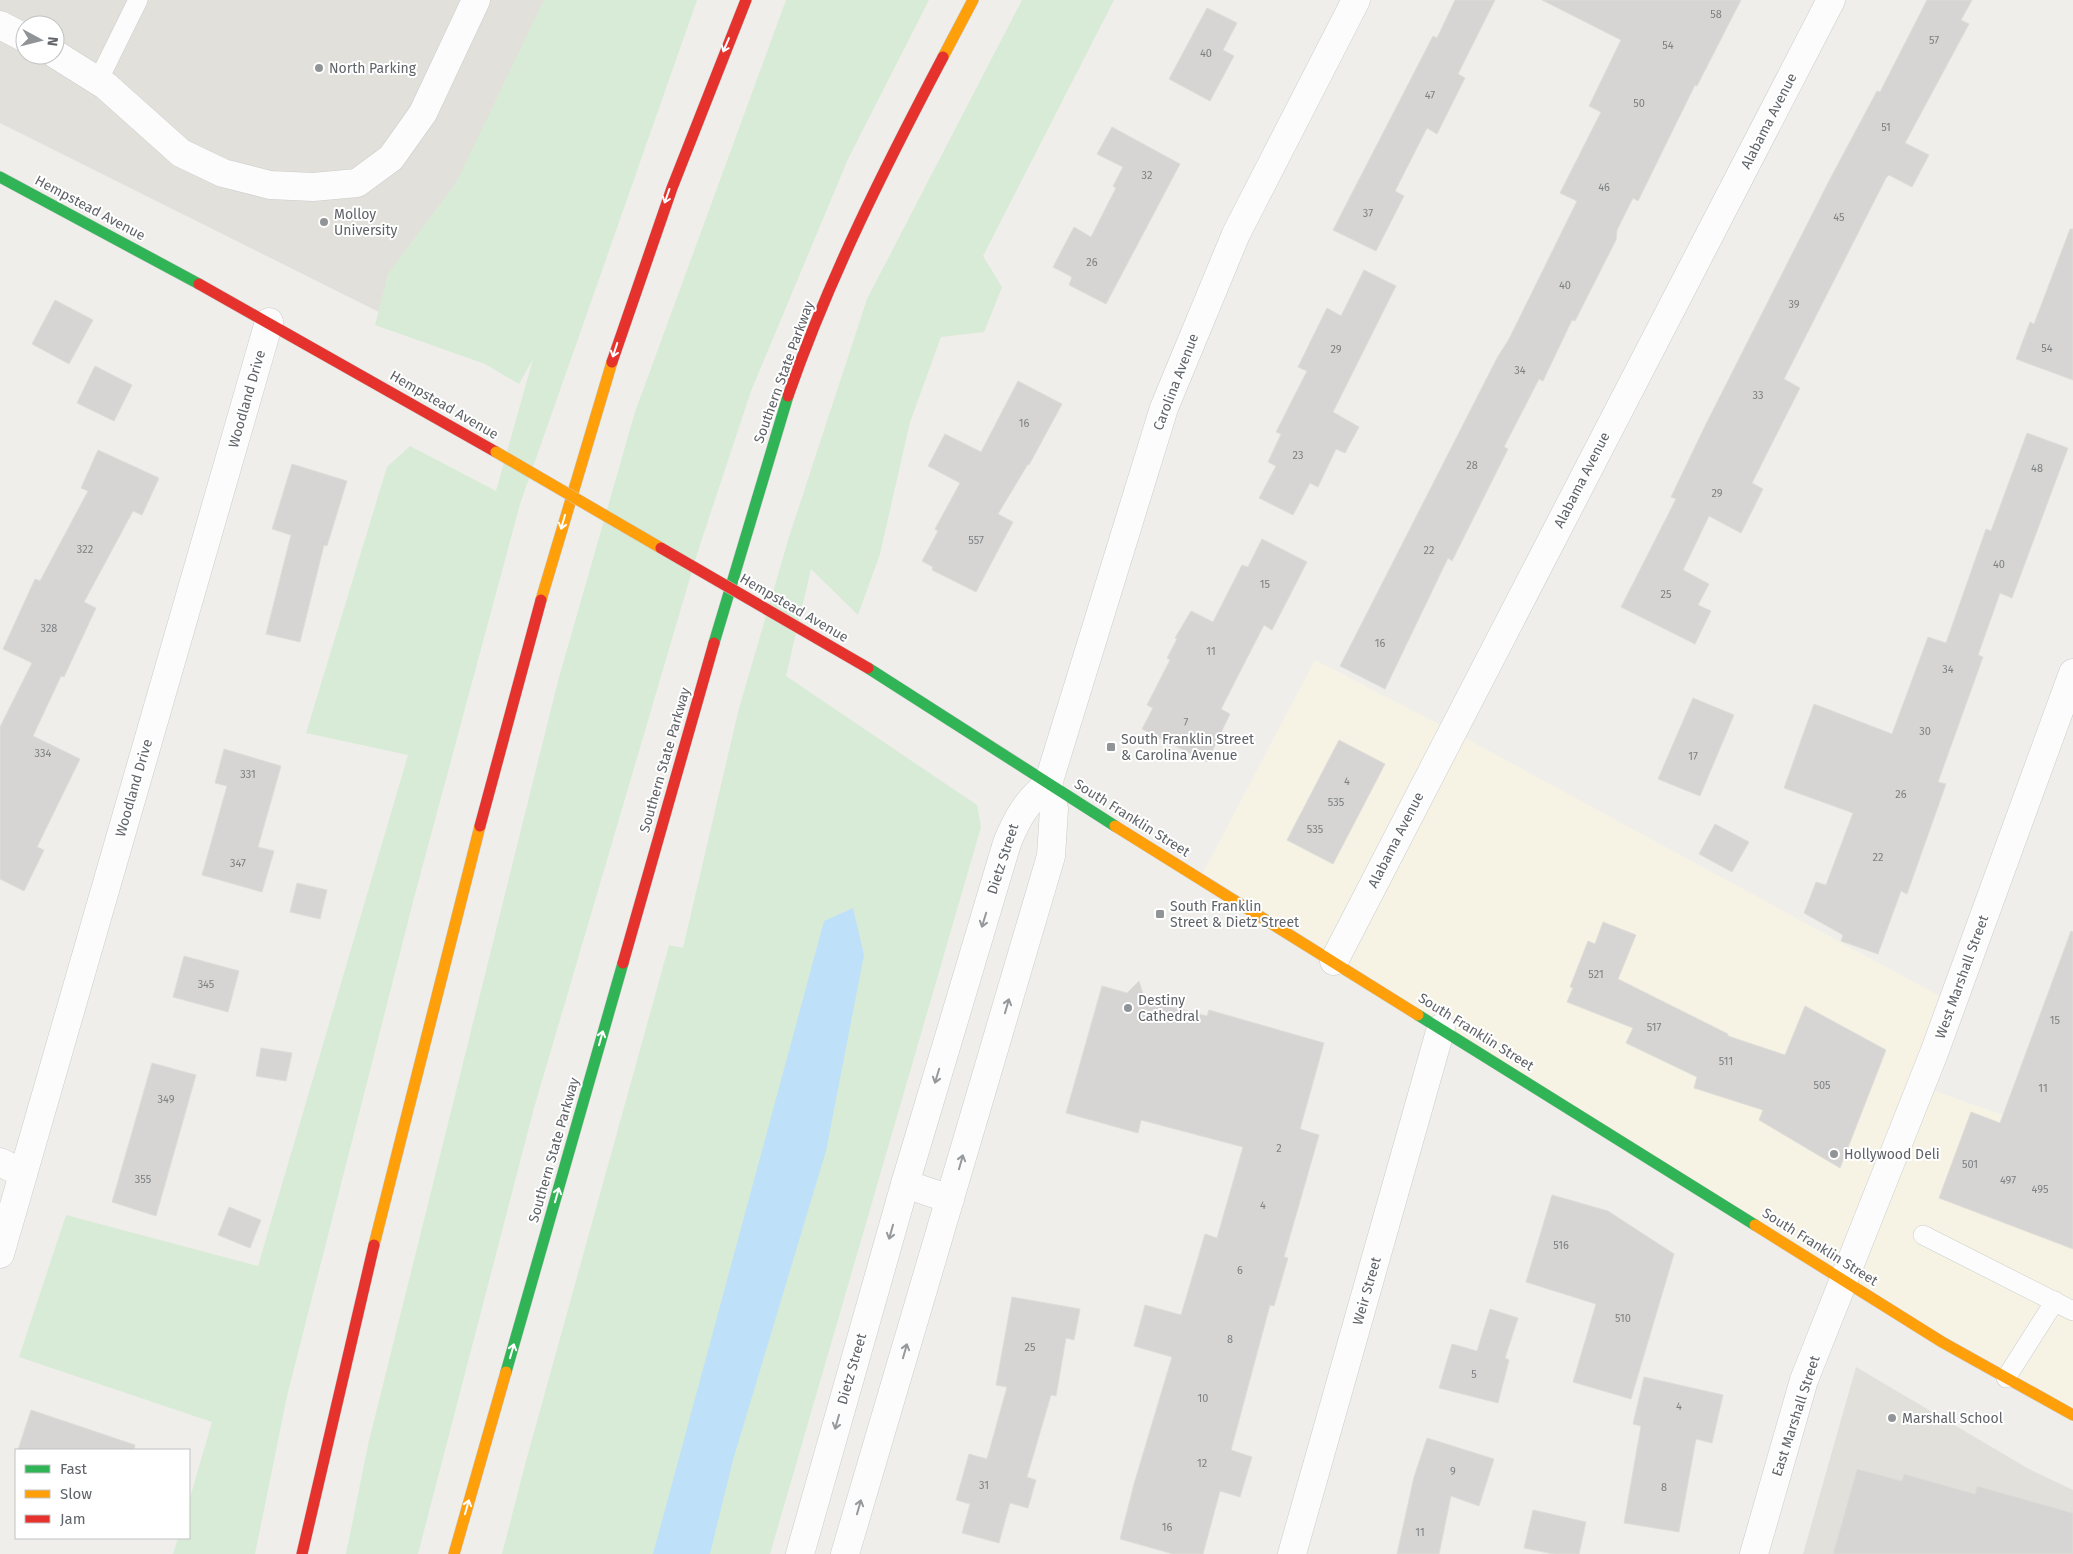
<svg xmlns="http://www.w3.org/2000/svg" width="2073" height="1554" viewBox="0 0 2073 1554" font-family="'Fira Sans',sans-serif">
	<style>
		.commercial { fill: #f7f3e4 }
		.education { fill: #e2e0da; fill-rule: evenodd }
		.green { fill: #d8ebd6 }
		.water { fill: #bfe0f9 }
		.building { fill: #d6d5d3; stroke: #deddd9 }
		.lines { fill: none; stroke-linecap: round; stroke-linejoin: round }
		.lane-casing { stroke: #cbcccc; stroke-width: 20 }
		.street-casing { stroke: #cbcccc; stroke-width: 29 }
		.fast-casing { stroke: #cacacb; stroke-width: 12 }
		.slow-casing { stroke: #cacacb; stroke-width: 12 }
		.jam-casing { stroke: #cacacb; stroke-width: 12 }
		.lane { stroke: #fdfcfc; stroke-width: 19 }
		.street { stroke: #fdfcfc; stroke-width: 28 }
		.fast { stroke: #30b455; stroke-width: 11 }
		.slow { stroke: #ff9f0a; stroke-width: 11 }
		.jam { stroke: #e5322d; stroke-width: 11 }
		.slow-bridge-casing { stroke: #cacacb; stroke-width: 12; stroke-linecap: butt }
		.jam-bridge-casing { stroke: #cacacb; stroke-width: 12; stroke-linecap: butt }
		.slow-bridge { stroke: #ff9f0a; stroke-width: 11 }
		.jam-bridge { stroke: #e5322d; stroke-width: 11 }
		.oneway { stroke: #fff }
		.oneway2 { stroke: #96999c }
		.poi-dot { fill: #919496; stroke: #fff; stroke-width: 2 }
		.labels { text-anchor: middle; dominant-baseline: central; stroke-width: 4; stroke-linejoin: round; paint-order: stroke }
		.number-label { font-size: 11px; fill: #7e8184 }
		.poi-label { font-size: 14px; fill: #5f6368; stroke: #fff; text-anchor: start }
		.street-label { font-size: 14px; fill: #5f6368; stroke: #fff }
	</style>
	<rect width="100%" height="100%" fill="#efeeea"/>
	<path class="commercial" d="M1315 660 1458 734 1945 999 1918 1085 2073 1140V1423L1203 873Z"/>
	<g class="education">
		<path d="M0 0H566L397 321 0 123ZM25 25H55V55H25Z"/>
		<path d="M1856 1367 2029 1469 2073 1490V1554H1803Z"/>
	</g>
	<g class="green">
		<path d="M544 0H697L520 504 414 898 287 1396 255 1554H173L178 1538H189V1501L212 1422 19 1357 66 1215 258 1266 408 755 306 733 387 467 410 446 496 491 533 359 519 384 485 364 375 325 388 274 456 183Z"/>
		<path d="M786 0H929L848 159 751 391 697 554 534 1108 418 1554H346L368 1445 558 681 635 412Z"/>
		<path d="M1022 0H1114L983 256 1002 287 984 332 941 337 910 422 880 554 858 615 811 569 786 676 977 805 981 827 770 1554H502L526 1461 669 945 683 948 738 712 789 537 867 299Z"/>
	</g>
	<path class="water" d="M853 908 864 955 826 1151 733 1460 710 1554H653L824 921Z"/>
	<g class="building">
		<path d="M1455 0H1495L1458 74 1465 78 1437 134 1427 128 1395 191 1404 196 1376 251 1333 230 1433 36 1437 38Z"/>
		<path d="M1542 0H1741L1697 86 1695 85 1638 201 1633 198 1617 230 1616 240 1575 321 1572 320 1543 381 1539 379 1504 447 1508 449 1452 561 1448 558 1385 689 1340 666 1497 358 1509 339 1577 201 1560 193 1601 112 1589 106 1621 40Z"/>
		<path d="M1927 0H1972L1961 20 1969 24 1905 143 1929 155 1912 187 1889 175 1886 178 1784 379 1800 388 1752 483 1763 489 1741 533 1709 516 1683 570 1709 584 1698 605 1711 611 1695 644 1621 607 1676 499 1671 497 1706 424 1830 179 1877 91 1880 92Z"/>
		<path d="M1207 8 1237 23 1223 50 1234 56 1210 101 1169 79Z"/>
		<path d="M1112 127 1180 164 1106 304 1069 285 1072 277 1053 267 1074 227 1091 237 1116 188 1113 186 1123 167 1097 154Z"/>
		<path d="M2070 229H2073V380L2016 359 2030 322 2034 324Z"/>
		<path d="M1364 270 1396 286 1333 412 1359 427 1345 453 1336 449 1318 487 1310 483 1293 515 1259 498 1276 466 1268 462 1281 434 1276 432 1307 371 1298 367 1327 308 1341 316Z"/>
		<path d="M55 300 93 320 69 364 32 344Z"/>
		<path d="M95 366 132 385 114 421 77 403Z"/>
		<path d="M1018 381 1062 404 1029 465 1028 464 998 514 1013 522 976 592 932 570 933 567 922 561 938 531 935 529 960 483 928 466 945 434 981 452Z"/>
		<path d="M2027 433 2068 448 2012 598 2000 593 1978 655 1983 657 1938 782 1946 784 1907 894 1901 891 1878 954 1841 941 1843 935 1804 913 1816 882 1826 885 1853 813 1784 788 1814 704 1892 734 1928 637 1946 643 1986 529 1991 531Z"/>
		<path d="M98 450 159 478 142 515 133 511 84 602 96 608 64 677 61 676 33 736 80 759 37 847 44 850 24 891 0 879V727L32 663 3 649 35 579 40 581 88 491 81 488Z"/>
		<path d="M292 464 347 481 327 546 324 545 300 642 266 634 291 535 272 529Z"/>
		<path d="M1262 539 1307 562 1272 630 1264 625 1221 709 1230 714 1207 762 1142 729 1153 708 1147 705 1170 660 1167 658 1177 639 1175 638 1191 611 1213 622 1242 565 1248 567Z"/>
		<path d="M1693 698 1734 715 1700 796 1658 779Z"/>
		<path d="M1339 740 1385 764 1333 864 1287 840Z"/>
		<path d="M224 749 281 766 258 847 274 851 262 892 202 875 227 786 215 783Z"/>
		<path d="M1715 824 1749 842 1732 872 1699 854Z"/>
		<path d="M297 883 327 890 320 919 290 912Z"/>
		<path d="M1603 922 1636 935 1618 979 1728 1034V1036L1785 1055 1805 1006 1886 1050 1840 1168 1759 1120 1763 1110 1694 1088 1697 1077 1626 1043 1633 1028 1567 1002 1573 988 1570 987 1588 941 1595 944Z"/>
		<path d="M2071 931 2073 932V1249L1939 1198 1971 1112 2000 1123Z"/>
		<path d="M184 956 239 971 228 1012 173 997Z"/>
		<path d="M1139 981 1145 1000 1207 1016 1209 1010 1324 1043 1300 1129 1319 1135 1284 1257 1288 1258 1274 1306 1270 1305 1231 1450 1252 1457 1240 1497 1220 1491 1203 1554H1173L1120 1539 1134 1484 1172 1357 1134 1346 1145 1305 1181 1315 1205 1234 1217 1238 1243 1147 1141 1120 1138 1133 1066 1113 1102 986 1127 993Z"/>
		<path d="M261 1048 292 1053 286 1081 256 1076Z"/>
		<path d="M152 1063 196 1075 156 1216 112 1202Z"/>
		<path d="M1552 1195 1608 1211 1674 1254 1631 1399 1573 1382 1596 1304 1526 1282Z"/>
		<path d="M229 1207 261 1220 250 1248 218 1235Z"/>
		<path d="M1012 1297 1080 1309 1074 1340 1066 1338 1056 1396 1051 1395 1027 1477 1036 1480 1028 1508 1010 1503 999 1543 962 1533 970 1504 956 1500 969 1454 987 1459 1007 1387 996 1385Z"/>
		<path d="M1490 1309 1518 1318 1505 1358 1509 1360 1498 1403 1439 1388 1452 1344 1477 1351Z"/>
		<path d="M1644 1377 1723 1395 1712 1443 1696 1439 1679 1532 1624 1523 1641 1426 1633 1424Z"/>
		<path d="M31 1410 135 1445 134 1450H18Z"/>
		<path d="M1427 1438 1494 1459 1479 1506 1451 1496 1439 1554H1397L1414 1477Z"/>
		<path d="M1857 1469 1902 1481 1904 1474 1975 1494 1977 1486 2073 1513V1554H1833Z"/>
		<path d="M1533 1510 1586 1522 1579 1554H1553L1524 1548Z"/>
	</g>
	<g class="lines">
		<g class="lane-casing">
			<g id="lane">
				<path d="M98 81 138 0"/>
				<path d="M1923 1235 2073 1311"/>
				<path d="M2006 1378 2055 1301"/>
			</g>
		</g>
		<g class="street-casing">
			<g id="street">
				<path d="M0 25 25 38"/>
				<path d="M55 54 106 86 181 153 223 173 270 185 313 187 357 183 391 158 423 113 476 0"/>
				<path d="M1048 784 1164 408 1236 234 1356 0"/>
				<path d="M1334 961 1831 0"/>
				<path d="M0 1162 23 1174"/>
				<path d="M905 1184 950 1199"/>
				<path d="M0 1254 269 322"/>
				<path d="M800 1554 905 1184 1007 843C1017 818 1027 801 1048 784"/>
				<path d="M845 1554 1051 856 1054 809 1048 784"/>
				<path d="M1292 1554 1441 1028"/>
				<path d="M1754 1554 1804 1380 1934 1053 2073 673"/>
			</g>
		</g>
		<g class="fast-casing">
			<g id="fast">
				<path d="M0 177 199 284"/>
				<path d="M714 643 788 396"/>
				<path d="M868 668 1115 826"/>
				<path d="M1418 1015 1755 1225"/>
				<path d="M506 1372 623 963"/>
			</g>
		</g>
		<g class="slow-casing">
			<g id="slow">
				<path d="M943 57 973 0"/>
				<path d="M541 600 612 362"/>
				<path d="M1115 826 1418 1015"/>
				<path d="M1755 1225 1942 1342 2073 1415"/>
				<path d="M374 1245 480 826"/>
				<path d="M454 1554 506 1372"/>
			</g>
		</g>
		<g class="jam-casing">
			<g id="jam">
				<path d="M199 284 496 452"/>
				<path d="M612 362 672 188 746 0"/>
				<path d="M788 396C829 278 885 167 943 57"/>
				<path d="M480 826 541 600"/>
				<path d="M623 963 714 643"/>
				<path d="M302 1554 374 1245"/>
			</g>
		</g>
		<use href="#lane" class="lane"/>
		<use href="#street" class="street"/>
		<use href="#fast" class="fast"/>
		<use href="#slow" class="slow"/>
		<use href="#jam" class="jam"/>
		<g class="slow-bridge-casing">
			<path id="slow-bridge" d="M496 452 661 548"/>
		</g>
		<g class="jam-bridge-casing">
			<path id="jam-bridge" d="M661 548 868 668"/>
		</g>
		<use href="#slow-bridge" class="slow-bridge"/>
		<use href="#jam-bridge" class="jam-bridge"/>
	</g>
	<defs><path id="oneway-shaft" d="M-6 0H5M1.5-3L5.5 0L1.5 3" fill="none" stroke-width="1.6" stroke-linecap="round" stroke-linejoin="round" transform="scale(1.25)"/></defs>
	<g class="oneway">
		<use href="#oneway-shaft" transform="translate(726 45) rotate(113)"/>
		<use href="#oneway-shaft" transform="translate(667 196) rotate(109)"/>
		<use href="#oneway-shaft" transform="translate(615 350) rotate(108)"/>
		<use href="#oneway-shaft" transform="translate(563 522) rotate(106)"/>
		<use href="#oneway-shaft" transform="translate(601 1038) rotate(-74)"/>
		<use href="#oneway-shaft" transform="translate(557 1195) rotate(-74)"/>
		<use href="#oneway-shaft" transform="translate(512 1351) rotate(-74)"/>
		<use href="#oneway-shaft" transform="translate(467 1507) rotate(-74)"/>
	</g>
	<g class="oneway2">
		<use href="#oneway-shaft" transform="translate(984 920) rotate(107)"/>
		<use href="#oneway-shaft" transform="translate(1007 1006) rotate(-74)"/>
		<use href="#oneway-shaft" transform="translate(937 1076) rotate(107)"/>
		<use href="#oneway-shaft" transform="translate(961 1162) rotate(-74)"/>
		<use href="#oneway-shaft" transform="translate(891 1232) rotate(106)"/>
		<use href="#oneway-shaft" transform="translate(905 1351) rotate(-74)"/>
		<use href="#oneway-shaft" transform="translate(837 1422) rotate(106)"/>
		<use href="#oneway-shaft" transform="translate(859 1507) rotate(-74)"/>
	</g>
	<g class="poi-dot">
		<circle cx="319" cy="68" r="5"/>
		<circle cx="324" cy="222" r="5"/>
		<rect x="1106" y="742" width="10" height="10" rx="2.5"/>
		<rect x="1155" y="909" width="10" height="10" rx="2.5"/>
		<circle cx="1128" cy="1008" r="5"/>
		<circle cx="1834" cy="1154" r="5"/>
		<circle cx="1892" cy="1418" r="5"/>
	</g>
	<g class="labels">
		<g class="number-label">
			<text x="1716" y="14">58</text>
			<text x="1934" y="40">57</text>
			<text x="1668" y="45">54</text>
			<text x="1206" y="53">40</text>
			<text x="1430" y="95">47</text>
			<text x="1639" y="103">50</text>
			<text x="1886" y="127">51</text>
			<text x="1147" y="175">32</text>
			<text x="1604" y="187">46</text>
			<text x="1368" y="213">37</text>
			<text x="1839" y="217">45</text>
			<text x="1092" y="262">26</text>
			<text x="1565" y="285">40</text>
			<text x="1794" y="304">39</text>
			<text x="2047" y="348">54</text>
			<text x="1336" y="349">29</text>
			<text x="1520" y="370">34</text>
			<text x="1758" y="395">33</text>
			<text x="1024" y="423">16</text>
			<text x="1298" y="455">23</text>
			<text x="1472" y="465">28</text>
			<text x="2037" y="468">48</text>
			<text x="1717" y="493">29</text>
			<text x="976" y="540">557</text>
			<text x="85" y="549">322</text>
			<text x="1429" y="550">22</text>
			<text x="1999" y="564">40</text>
			<text x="1265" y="584">15</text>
			<text x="1666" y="594">25</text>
			<text x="49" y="628">328</text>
			<text x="1380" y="643">16</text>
			<text x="1211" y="651">11</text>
			<text x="1948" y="669">34</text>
			<text x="1186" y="722">7</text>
			<text x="1925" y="731">30</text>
			<text x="43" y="753">334</text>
			<text x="1693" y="756">17</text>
			<text x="248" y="774">331</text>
			<text x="1347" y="781">4</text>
			<text x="1901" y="794">26</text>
			<text x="1336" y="802">535</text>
			<text x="1315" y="829">535</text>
			<text x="1878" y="857">22</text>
			<text x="238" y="863">347</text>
			<text x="1596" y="974">521</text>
			<text x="206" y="984">345</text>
			<text x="2055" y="1020">15</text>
			<text x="1654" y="1027">517</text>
			<text x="1726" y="1061">511</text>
			<text x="1822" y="1085">505</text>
			<text x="2043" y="1088">11</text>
			<text x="166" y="1099">349</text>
			<text x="1279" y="1148">2</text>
			<text x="1970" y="1164">501</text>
			<text x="143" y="1179">355</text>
			<text x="2008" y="1180">497</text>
			<text x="2040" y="1189">495</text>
			<text x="1263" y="1205">4</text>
			<text x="1561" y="1245">516</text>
			<text x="1240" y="1270">6</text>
			<text x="1623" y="1318">510</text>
			<text x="1230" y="1339">8</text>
			<text x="1030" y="1347">25</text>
			<text x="1474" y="1374">5</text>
			<text x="1203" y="1398">10</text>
			<text x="1679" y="1406">4</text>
			<text x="1202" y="1463">12</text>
			<text x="1453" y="1471">9</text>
			<text x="984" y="1485">31</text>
			<text x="1664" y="1487">8</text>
			<text x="1167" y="1527">16</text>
			<text x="1420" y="1532">11</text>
		</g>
		<g class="poi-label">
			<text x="329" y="68">North Parking</text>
			<text x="334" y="214">Molloy<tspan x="334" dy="16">University</tspan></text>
			<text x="1121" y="739">South Franklin Street<tspan x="1121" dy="16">&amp; Carolina Avenue</tspan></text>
			<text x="1170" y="906">South Franklin<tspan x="1170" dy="16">Street &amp; Dietz Street</tspan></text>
			<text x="1138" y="1000">Destiny<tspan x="1138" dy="16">Cathedral</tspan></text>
			<text x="1844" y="1154">Hollywood Deli</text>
			<text x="1902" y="1418">Marshall School</text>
		</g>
		<g class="street-label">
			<text transform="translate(1769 121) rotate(-63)">Alabama Avenue</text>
			<text transform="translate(90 208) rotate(28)">Hempstead Avenue</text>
			<text transform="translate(784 372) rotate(-70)">Southern State Parkway</text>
			<text transform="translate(1176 382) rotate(-69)">Carolina Avenue</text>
			<text transform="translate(247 399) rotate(-74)">Woodland Drive</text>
			<text transform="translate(444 405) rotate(30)">Hempstead Avenue</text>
			<text transform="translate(1582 480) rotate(-63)">Alabama Avenue</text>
			<text transform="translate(794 608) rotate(30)">Hempstead Avenue</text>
			<text transform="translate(665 760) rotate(-74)">Southern State Parkway</text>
			<text transform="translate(134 788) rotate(-74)">Woodland Drive</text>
			<text transform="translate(1132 818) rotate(32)">South Franklin Street</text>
			<text transform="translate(1396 840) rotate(-63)">Alabama Avenue</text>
			<text transform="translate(1003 859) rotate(-72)">Dietz Street</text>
			<text transform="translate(1962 977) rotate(-70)">West Marshall Street</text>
			<text transform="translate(1476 1032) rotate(32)">South Franklin Street</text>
			<text transform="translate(554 1150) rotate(-74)">Southern State Parkway</text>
			<text transform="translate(1820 1247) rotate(32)">South Franklin Street</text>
			<text transform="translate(1367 1291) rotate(-74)">Weir Street</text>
			<text transform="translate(852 1369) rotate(-74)">Dietz Street</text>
			<text transform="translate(1796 1416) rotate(-72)">East Marshall Street</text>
		</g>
	</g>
	<rect x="15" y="1449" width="175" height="90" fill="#ffffff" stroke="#bfc1c3"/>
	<rect x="25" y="1465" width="25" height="8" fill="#30b455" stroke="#bfc1c3"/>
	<text x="60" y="1474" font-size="15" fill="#5f6368">Fast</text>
	<rect x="25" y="1490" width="25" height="8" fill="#ff9f0a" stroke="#bfc1c3"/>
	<text x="60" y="1499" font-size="15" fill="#5f6368">Slow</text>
	<rect x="25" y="1515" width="25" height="8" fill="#e5322d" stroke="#bfc1c3"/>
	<text x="60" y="1524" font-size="15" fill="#5f6368">Jam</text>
	<g transform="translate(40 40) rotate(97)"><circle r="24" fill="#ffffff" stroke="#bfc1c3"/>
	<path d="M0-4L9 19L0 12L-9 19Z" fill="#919496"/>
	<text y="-8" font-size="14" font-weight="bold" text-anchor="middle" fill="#5f6368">N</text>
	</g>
</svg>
